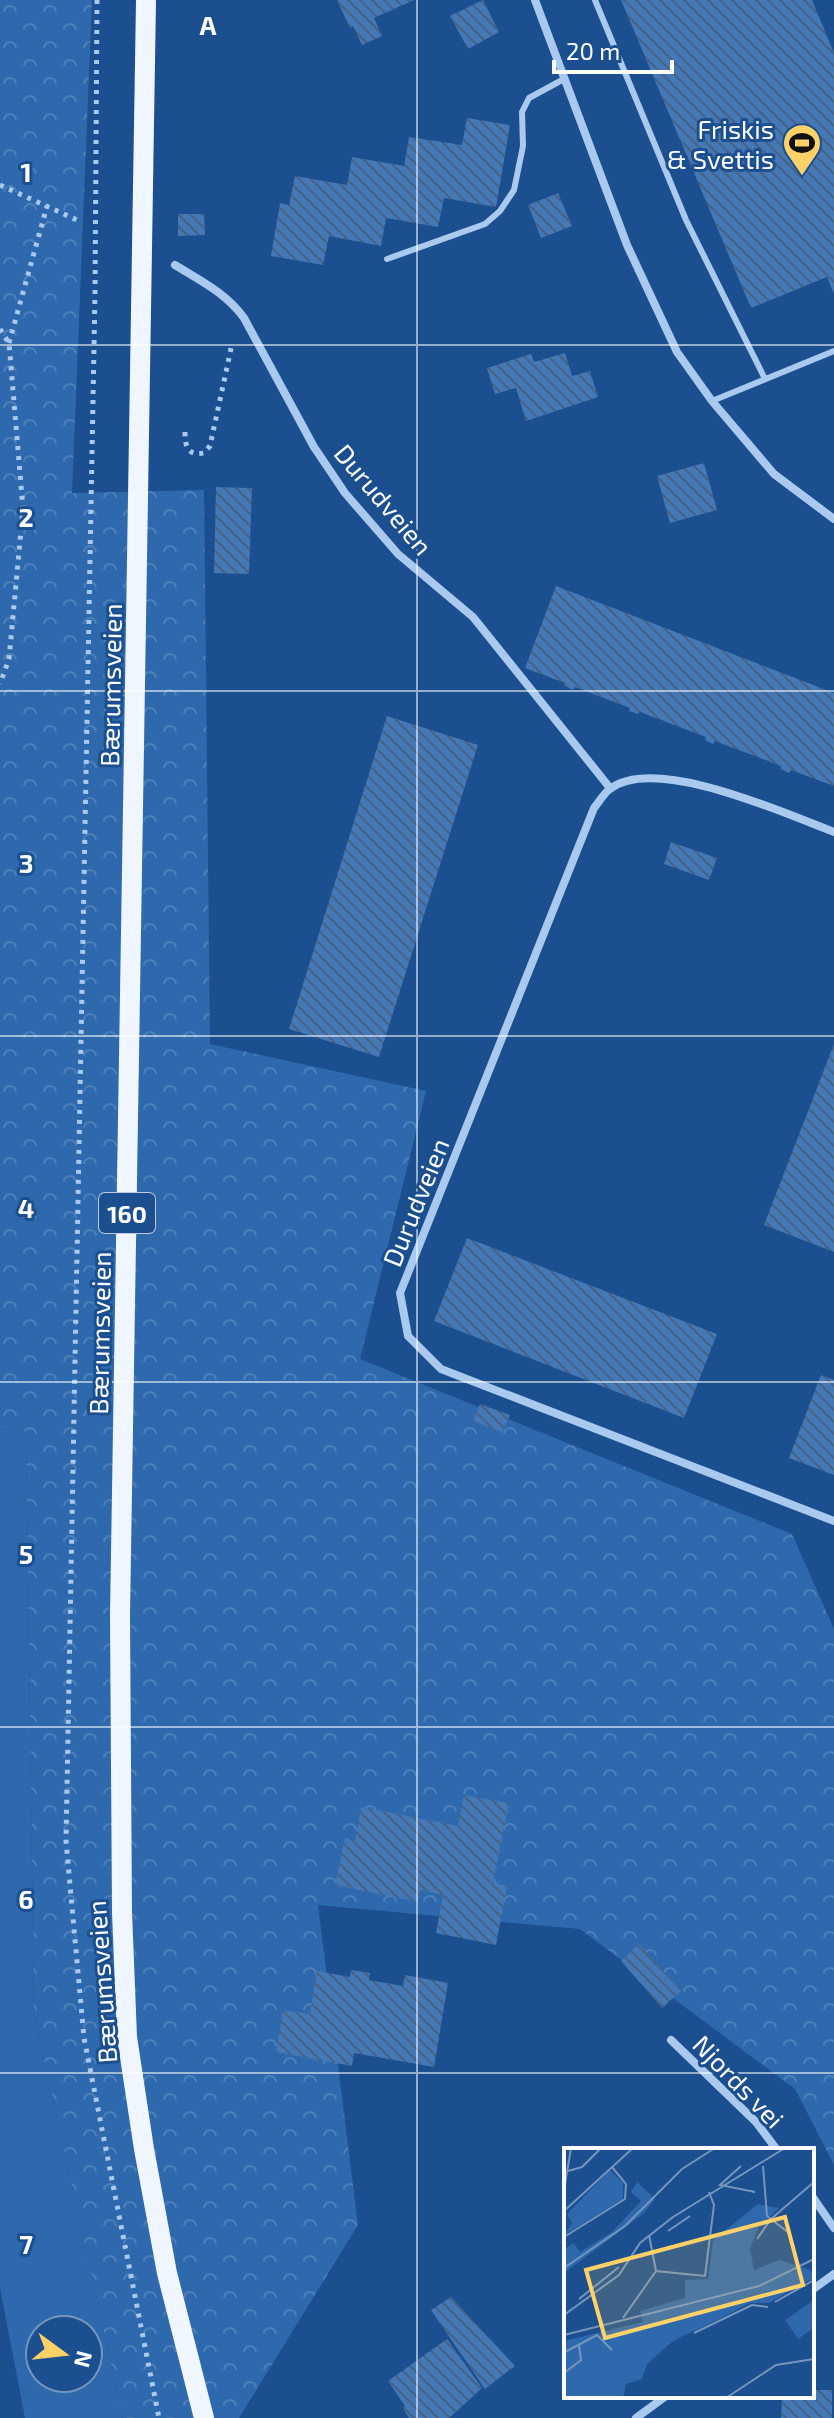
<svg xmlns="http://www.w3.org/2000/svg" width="834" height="2418" viewBox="0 0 834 2418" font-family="'Exo 2',sans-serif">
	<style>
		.grass { fill: #2e69ad; fill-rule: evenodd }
		.forest { fill: url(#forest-crowns) }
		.building { fill: url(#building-back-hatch) }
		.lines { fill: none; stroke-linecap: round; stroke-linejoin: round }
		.path { stroke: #a9c9ee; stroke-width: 5; stroke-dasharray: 4 6; stroke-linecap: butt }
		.lane { stroke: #a9c9ee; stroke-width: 6 }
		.street { stroke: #a9c9ee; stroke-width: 8 }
		.primary { stroke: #f0f6ff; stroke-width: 20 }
		.grid { fill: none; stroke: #fff; stroke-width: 2; stroke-opacity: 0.55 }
		.labels { text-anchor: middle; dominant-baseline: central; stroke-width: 6; stroke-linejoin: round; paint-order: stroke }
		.shield { fill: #1b4f8f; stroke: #bbcadd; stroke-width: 2 }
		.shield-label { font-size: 24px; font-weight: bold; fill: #fff }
		.poi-label { font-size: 26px; fill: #fff; stroke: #1b4f8f; text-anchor: end }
		.street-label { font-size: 26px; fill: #fff; stroke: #1b4f8f }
		.inset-road { fill: none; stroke: #7695bc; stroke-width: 2 }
		.view { fill: #ffd166; fill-opacity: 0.15; stroke: #ffd166; stroke-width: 4 }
		.inset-edge { fill: none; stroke: #fff; stroke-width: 4 }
		.grid-label { font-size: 26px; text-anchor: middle; font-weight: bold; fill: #fff; stroke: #1b4f8f; stroke-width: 6; stroke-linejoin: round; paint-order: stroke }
	</style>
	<defs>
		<pattern id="forest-crowns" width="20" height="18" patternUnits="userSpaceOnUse" patternTransform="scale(2)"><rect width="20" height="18" fill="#2e69ad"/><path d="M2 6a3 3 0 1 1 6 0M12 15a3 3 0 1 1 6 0" fill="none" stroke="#4d80b9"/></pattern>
		<pattern id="building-back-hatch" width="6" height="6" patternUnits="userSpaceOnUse" patternTransform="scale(2)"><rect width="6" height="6" fill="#4478b7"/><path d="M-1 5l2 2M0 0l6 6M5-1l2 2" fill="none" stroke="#486282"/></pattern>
	</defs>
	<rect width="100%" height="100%" fill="#1b4f8f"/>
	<path class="grass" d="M0 1428 26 1430 34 2013 123 2418H25L0 2288ZM40 2330H88V2378H40Z"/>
	<path class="forest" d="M0 0H92L72 493 204 490 210 1044 426 1091 360 1359 792 1534 834 1629V2165L795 2089 580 1929 318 1905 358 2225 239 2418H123L34 2013 26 1431 0 1428Z"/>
	<g class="building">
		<path d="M337 0H414L374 18 382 36 362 45 353 26 350 28Z"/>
		<path d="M483 0 499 32 468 49 450 16Z"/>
		<path d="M621 0H812L834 53V294L827 277 751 308Z"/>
		<path d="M467 118 510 125 496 207 444 198 438 227 386 218 381 246 329 236 323 265 271 256 280 203 289 205 295 176 347 185 352 157 404 166 409 137 462 145Z"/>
		<path d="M558 193 572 226 541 238 528 205Z"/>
		<path d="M178 214H204L205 235 178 236Z"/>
		<path d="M565 353 572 376 590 371 598 397 526 421 516 388 495 394 487 368 531 354 534 362Z"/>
		<path d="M704 463 717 510 670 523 657 476Z"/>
		<path d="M216 487 252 488 249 574 214 573Z"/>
		<path d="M556 586 834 693V786L791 770 789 773 780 769 781 766 715 741 713 744 705 740 706 737 640 712 638 714 629 711 630 708 575 687 573 690 564 686 565 683 525 668Z"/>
		<path d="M387 716 478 745 379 1057 289 1029Z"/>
		<path d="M671 842 717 858 709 880 664 864Z"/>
		<path d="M834 1044V1252L764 1225Z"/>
		<path d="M467 1238 717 1334 684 1418 434 1321Z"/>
		<path d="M821 1375 834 1380V1475L789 1458Z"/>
		<path d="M480 1404 510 1415 502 1432 473 1421Z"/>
		<path d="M464 1795 509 1803 493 1883 507 1886 496 1945 436 1933 443 1895 420 1890 418 1902 335 1885 345 1838 355 1840 361 1807 458 1826Z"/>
		<path d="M639 1944 681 1991 662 2008 621 1961Z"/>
		<path d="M351 1970 370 1973 369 1980 403 1986 405 1975 448 1983 434 2067 354 2053 352 2066 276 2052 283 2010 310 2014 317 1971 350 1977Z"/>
		<path d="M451 2297 515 2366 485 2389 431 2310Z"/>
		<path d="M447 2339 482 2388 449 2418H409L403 2408 405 2406 388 2381Z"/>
		<path d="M812 2390H832V2418H781L782 2396H812Z"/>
	</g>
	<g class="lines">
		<g class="path">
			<path d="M97 0 95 293 66 1841 84 2038 159 2418"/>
			<path d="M0 185 77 220"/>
			<path d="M0 329 9 343 23 509 9 659 0 684"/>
			<path d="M9 343 47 206"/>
			<path d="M185 432C185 447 188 456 204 453L210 446 232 344"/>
		</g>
		<g class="lane">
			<path d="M595 0 686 220 765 379"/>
			<path d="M387 259 485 224 500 211 514 190 523 146 522 112 529 98 564 79"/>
			<path d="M712 401 834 351"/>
		</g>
		<g class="street">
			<path d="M535 0 627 245 677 352 712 401 774 474 834 519"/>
			<path d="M175 265C201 281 226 293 244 318L314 447 345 493 398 554 473 617 610 788"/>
			<path d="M834 832C786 814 655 754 610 789 604 793 599 802 594 808L400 1293 408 1336 441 1369 834 1521"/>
			<path d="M671 2040 756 2122 777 2150"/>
			<path d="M812 2196 834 2228"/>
			<path d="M812 2290 834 2274"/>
			<path d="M636 2418 666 2396"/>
		</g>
		<path class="primary" d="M146 0 120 1616 122 1912 127 2037 144 2149 167 2273 204 2418"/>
	</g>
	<path class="grid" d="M417 0V2418M0 345H834M0 691H834M0 1036H834M0 1382H834M0 1727H834M0 2073H834"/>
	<defs>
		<g id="stadium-pin" transform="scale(2)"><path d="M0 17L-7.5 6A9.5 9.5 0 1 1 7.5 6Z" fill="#ffd166" stroke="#1b4f8f"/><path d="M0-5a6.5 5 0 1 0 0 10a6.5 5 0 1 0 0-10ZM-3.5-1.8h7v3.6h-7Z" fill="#111"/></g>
	</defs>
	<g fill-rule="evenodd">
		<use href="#stadium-pin" x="802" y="143"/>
	</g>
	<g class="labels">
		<rect class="shield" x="99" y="1193" width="56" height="40" rx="6"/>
		<g class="shield-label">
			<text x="127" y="1213">160</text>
		</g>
		<g class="poi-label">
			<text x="774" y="128">Friskis<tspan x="774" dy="30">&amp; Svettis</tspan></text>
		</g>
		<g class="street-label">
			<text transform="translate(384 499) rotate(50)">Durudveien</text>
			<text transform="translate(110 685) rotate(-89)">Bærumsveien</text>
			<text transform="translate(415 1202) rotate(-68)">Durudveien</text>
			<text transform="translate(99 1333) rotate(-89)">Bærumsveien</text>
			<text transform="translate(101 1982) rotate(-94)">Bærumsveien</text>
			<text transform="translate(739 2081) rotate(46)">Njords vei</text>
		</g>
	</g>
	<g transform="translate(564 2148)">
		<rect width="250" height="250" fill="#1b4f8f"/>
		<path d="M247 122 250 130 205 155H186L159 169 157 157 205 143ZM250 152V180L234 191 221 172Z" fill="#2e69ad"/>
		<path d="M46 22 59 35V51L0 87 8 75 3 66ZM73 34 91 51 79 66 0 125V101L10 95 16 104 48 84 77 53 67 44ZM194 56 215 60 194 80 186 101 190 122 215 112 247 122 205 143 158 157 159 169 109 193 83 216 78 231 62 236 59 250H0V193L79 174 76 163 121 150V132L144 131 149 92Z" fill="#2e69ad"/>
		<path class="inset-road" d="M177 18 156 37 191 44M199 18 203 68 225 85M4 23 18 19 37 0M0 42 7 0M0 63 69 0M104 83 126 68M85 87 92 123 141 128 150 57 145 44M0 89 61 51 62 36 48 19M193 91 207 71 250 34M0 120 61 78 118 21 151 0M15 151 55 119M211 154 250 132M0 167 55 127 76 95 109 69 221 0M59 170 92 123M130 185 188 157 204 159M0 187 195 138 250 111M1 204 33 187 48 202M0 225 17 212 15 197M162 250 212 217 250 211"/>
		<path class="view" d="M221 69 239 137 41 190 22 122Z"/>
		<rect width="250" height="250" class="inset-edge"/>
	</g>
	<g class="grid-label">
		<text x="208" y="35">A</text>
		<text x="26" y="182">1</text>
		<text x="26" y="527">2</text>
		<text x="26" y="873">3</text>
		<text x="26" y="1218">4</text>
		<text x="26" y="1564">5</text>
		<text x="26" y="1909">6</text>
		<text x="26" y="2254">7</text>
	</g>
	<g transform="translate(64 2354) rotate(105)"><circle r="38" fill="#1b4f8f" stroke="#7695bc" stroke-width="2"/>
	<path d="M0-6L14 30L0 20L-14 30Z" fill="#ffd166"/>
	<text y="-12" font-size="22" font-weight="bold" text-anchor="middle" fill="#ffffff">N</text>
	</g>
	<path d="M554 60v12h118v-12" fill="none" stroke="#ffffff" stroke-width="4"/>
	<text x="566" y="60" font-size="24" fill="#ffffff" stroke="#1b4f8f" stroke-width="6" paint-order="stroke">20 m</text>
</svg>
